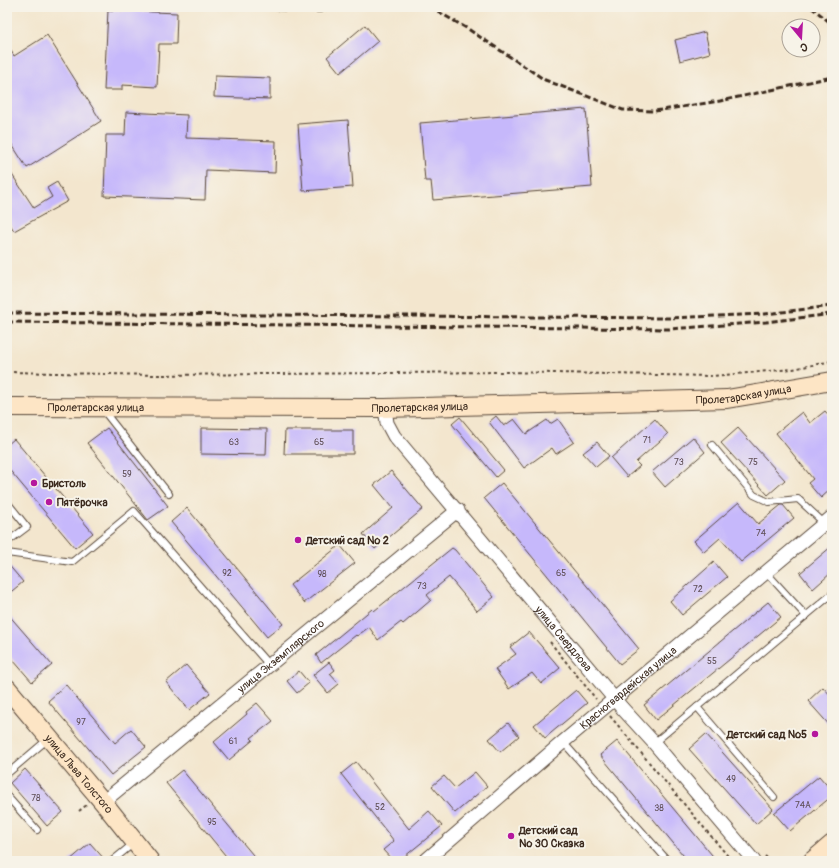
<svg xmlns="http://www.w3.org/2000/svg" width="839" height="868" viewBox="0 0 839 868" font-family="Pangolin,sans-serif">
	<style>
		.building { fill: #c6b8fb }
		.lines { fill: none; stroke-linecap: round; stroke-linejoin: round }
		.lane-casing { stroke: #574638; stroke-width: 8 }
		.street-casing { stroke: #574638; stroke-width: 15 }
		.secondary-casing { stroke: #574638; stroke-width: 20 }
		.path { stroke: #574638; stroke-width: 2; stroke-dasharray: 3 3; stroke-linecap: butt }
		.lane { stroke: #fff; stroke-width: 6 }
		.street { stroke: #fff; stroke-width: 13 }
		.secondary { stroke: #fde5c5; stroke-width: 18 }
		.rail { stroke: #3b2a1e; stroke-width: 3; stroke-dasharray: 6 3; stroke-linecap: butt }
		.poi-dot { fill: #b5179e; stroke: #f7f3e8; stroke-width: 1.5 }
		.labels { text-anchor: middle; dominant-baseline: central; stroke-width: 4; stroke-linejoin: round; paint-order: stroke }
		.number-label { font-size: 9px; fill: #5e4e55 }
		.street-label { font-size: 11px; fill: #3b2a1e; stroke: #f7f3e8 }
		.poi-label { font-size: 11px; font-weight: bold; fill: #3b2a1e; stroke: #f7f3e8; text-anchor: start }
	</style>
	<rect width="100%" height="100%" fill="#f7f3e8"/>
	<filter id="ink" filterUnits="userSpaceOnUse"><feTurbulence type="fractalNoise" baseFrequency=".025" numOctaves="2"/><feDisplacementMap in="SourceGraphic" scale="8" xChannelSelector="R" yChannelSelector="G"/><feConvolveMatrix kernelMatrix="1 2 1 2 8 2 1 2 1" color-interpolation-filters="sRGB"/></filter>
	<filter id="wash" filterUnits="userSpaceOnUse"><feTurbulence type="fractalNoise" baseFrequency=".012" numOctaves="4" result="noise"/><feDisplacementMap in="SourceGraphic" scale="16" xChannelSelector="R" yChannelSelector="G"/><feGaussianBlur stdDeviation="0.9" result="paint"/><feColorMatrix in="noise" values="0 0 0 0 0 0 0 0 0 0 0 0 0 0 0 0 0 1.4 0 .05"/><feComposite in="paint" operator="in"/></filter>
	<g filter="url(#wash)">
		<rect width="100%" height="100%" fill="#f3e6ce"/>
		<g id="blocks">
			<g class="building">
				<path d="M108 10 177 13 176 44H159L157 87 122 85V90H104Z"/>
				<path d="M365 25 378 41 340 73 327 57Z"/>
				<path d="M705 32 710 53 680 61 675 40Z"/>
				<path d="M47 35 101 121 27 168 7 137V44L14 56Z"/>
				<path d="M215 76 270 78V99L214 97Z"/>
				<path d="M586 109 592 187 433 200 431 181H425L420 123Z"/>
				<path d="M126 112 187 115 186 138 276 141 275 173 206 170 205 200 104 196 106 135H125Z"/>
				<path d="M348 120 353 187 303 191 298 124Z"/>
				<path d="M7 167 34 208 52 197 47 188 57 182 68 201 14 231 7 219Z"/>
				<path d="M825 411 832 419V488L821 498 808 483 813 479 776 433 802 412 810 423Z"/>
				<path d="M496 416 504 426 514 419 526 434 547 420 550 424 558 419 574 442 556 454 552 448 524 468 489 422Z"/>
				<path d="M460 417 504 470 496 477 452 424Z"/>
				<path d="M655 419 668 434 636 462 640 466 627 477 611 458Z"/>
				<path d="M107 428 168 506 148 520 87 443Z"/>
				<path d="M201 428 267 429 266 455 201 454Z"/>
				<path d="M738 428 785 480 768 495 721 443Z"/>
				<path d="M285 430H353V454H284Z"/>
				<path d="M693 437 705 452 665 487 652 472Z"/>
				<path d="M14 439 93 533 75 548 7 467V445Z"/>
				<path d="M597 442 609 456 596 467 583 453Z"/>
				<path d="M391 471 423 509 375 549 363 534 393 508 374 485Z"/>
				<path d="M502 483 639 649 620 664 484 498Z"/>
				<path d="M739 502 758 524 781 505H783L794 518 741 562 720 538 704 552 694 541Z"/>
				<path d="M187 508 283 624 267 637 171 522Z"/>
				<path d="M340 545 355 563 304 603 290 585Z"/>
				<path d="M832 546V572L813 589 800 573Z"/>
				<path d="M452 548 455 550 494 597 477 611 449 577 427 595 431 600 403 624 401 622 378 640 369 627 357 636 356 635 321 663 316 655 372 609 374 611Z"/>
				<path d="M714 562 727 577 682 615 670 601Z"/>
				<path d="M7 563 23 582 7 595Z"/>
				<path d="M768 602 781 617 656 720 644 705Z"/>
				<path d="M7 613 52 665 32 682 7 653Z"/>
				<path d="M529 632 560 668 541 684 532 673 509 689 495 669 516 654 510 647Z"/>
				<path d="M329 662 335 670 330 674 339 684 328 693 313 675Z"/>
				<path d="M186 665 210 693 189 710 166 682Z"/>
				<path d="M299 671 309 683 297 693 287 681Z"/>
				<path d="M66 685 115 743 131 729 146 747 111 775 48 701Z"/>
				<path d="M823 687 832 697V728L808 701Z"/>
				<path d="M576 690 587 703 545 738 534 725Z"/>
				<path d="M257 703 273 721 251 738 253 740 229 760 214 742 247 714 246 712Z"/>
				<path d="M508 723 519 736 500 752 489 739Z"/>
				<path d="M706 734 773 809 756 824 689 749Z"/>
				<path d="M617 741 717 861H688L600 755Z"/>
				<path d="M356 762 409 829 429 811 442 826 399 861H393L383 850 394 841 341 774Z"/>
				<path d="M25 769 63 812 47 826 10 783Z"/>
				<path d="M182 770 258 861H230L166 783Z"/>
				<path d="M475 772 487 786 455 813 432 786 444 776 455 788Z"/>
				<path d="M819 776 832 791V796L790 831 774 813Z"/>
				<path d="M90 843 106 861H69Z"/>
			</g>
		</g>
	</g>
	<g filter="url(#ink)">
		<use href="#blocks" fill-opacity="0" stroke="#574638" stroke-width="1"/>
		<g class="lines">
			<g class="lane-casing">
				<g id="lane">
					<path d="M275 7 320 9 326 7"/>
					<path d="M103 410 169 494"/>
					<path d="M712 445 754 495 769 502 798 499 824 523"/>
					<path d="M7 502 27 527 7 542"/>
					<path d="M7 553 72 562 134 511 269 665"/>
					<path d="M765 571 806 616"/>
					<path d="M697 707 774 797"/>
					<path d="M563 742 668 861"/>
					<path d="M654 743 832 594"/>
					<path d="M7 774 48 739"/>
					<path d="M7 796 37 830"/>
					<path d="M112 861 134 843"/>
				</g>
			</g>
			<g class="street-casing">
				<g id="street">
					<path id="s1" d="M385 408 387 423 394 436 622 708 654 743 754 861"/>
					<path id="s2" d="M103 802 458 510"/>
					<path id="s3" d="M425 861 563 742 832 517"/>
				</g>
			</g>
			<g class="secondary-casing">
				<g id="secondary">
					<path id="s4" d="M7 407 385 408 727 399 832 381"/>
					<path id="s5" d="M7 688 103 802 150 861"/>
					<path d="M812 861 832 844"/>
				</g>
			</g>
			<g class="path">
				<path d="M7 372 157 375 503 372 712 376 793 369 832 361"/>
				<path d="M550 642 596 699"/>
				<path d="M610 716 732 861"/>
				<path d="M79 811 88 804"/>
				<path d="M765 856 770 861"/>
			</g>
			<use href="#lane" class="lane"/>
			<use href="#street" class="street"/>
			<use href="#secondary" class="secondary"/>
			<g class="rail">
				<path d="M430 7 468 29 545 80 623 110 655 111 720 101 832 77"/>
				<path d="M811 7 832 24"/>
				<path d="M7 313 669 318 765 314 832 306"/>
				<path d="M7 322 669 329 766 322 832 314"/>
			</g>
		</g>
	</g>
	<g class="poi-dot">
		<circle cx="34" cy="483" r="4"/>
		<circle cx="49" cy="502" r="4"/>
		<circle cx="298" cy="540" r="4"/>
		<circle cx="815" cy="734" r="4"/>
		<circle cx="511" cy="836" r="4"/>
	</g>
	<g class="labels">
		<g class="number-label">
			<text x="647" y="440">71</text>
			<text x="234" y="442">63</text>
			<text x="319" y="442">65</text>
			<text x="679" y="462">73</text>
			<text x="753" y="462">75</text>
			<text x="127" y="474">59</text>
			<text x="761" y="533">74</text>
			<text x="227" y="573">92</text>
			<text x="561" y="573">65</text>
			<text x="322" y="574">98</text>
			<text x="422" y="586">73</text>
			<text x="698" y="589">72</text>
			<text x="712" y="661">55</text>
			<text x="81" y="722">97</text>
			<text x="233" y="741">61</text>
			<text x="731" y="779">49</text>
			<text x="36" y="798">78</text>
			<text x="803" y="805">74А</text>
			<text x="380" y="807">52</text>
			<text x="659" y="808">38</text>
			<text x="212" y="822">95</text>
		</g>
		<g class="street-label">
			<text stroke="none"><textPath href="#s4" startOffset="737">Пролетарская улица</textPath></text>
			<text stroke="none"><textPath href="#s4" startOffset="413">Пролетарская улица</textPath></text>
			<text stroke="none"><textPath href="#s4" startOffset="89">Пролетарская улица</textPath></text>
			<text stroke="none"><textPath href="#s1" startOffset="294">улица Свердлова</textPath></text>
			<text stroke="none"><textPath href="#s2" startOffset="230">улица Экземплярского</textPath></text>
			<text stroke="none"><textPath href="#s3" startOffset="267">Красногвардейская улица</textPath></text>
			<text stroke="none"><textPath href="#s5" startOffset="112">улица Льва Толстого</textPath></text>
		</g>
		<g class="poi-label">
			<text x="42" y="483">Бристоль</text>
			<text x="57" y="502">Пятёрочка</text>
			<text x="306" y="540">Детский сад № 2</text>
			<text x="807" y="734" text-anchor="end">Детский сад №5</text>
			<text x="519" y="830">Детский сад<tspan x="519" dy="13">№ 30 Сказка</tspan></text>
		</g>
	</g>
	<rect width="839" height="868" fill="none" stroke="#f7f3e8" stroke-width="24"/>
	<g transform="translate(801 38) rotate(162)"><circle r="19" fill="#f7f3e8" stroke="#aca397"/>
	<path d="M0-3L7 15L0 10L-7 15Z" fill="#b5179e"/>
	<text y="-6" font-size="11" font-weight="bold" text-anchor="middle" fill="#3b2a1e">С</text>
	</g>
</svg>
